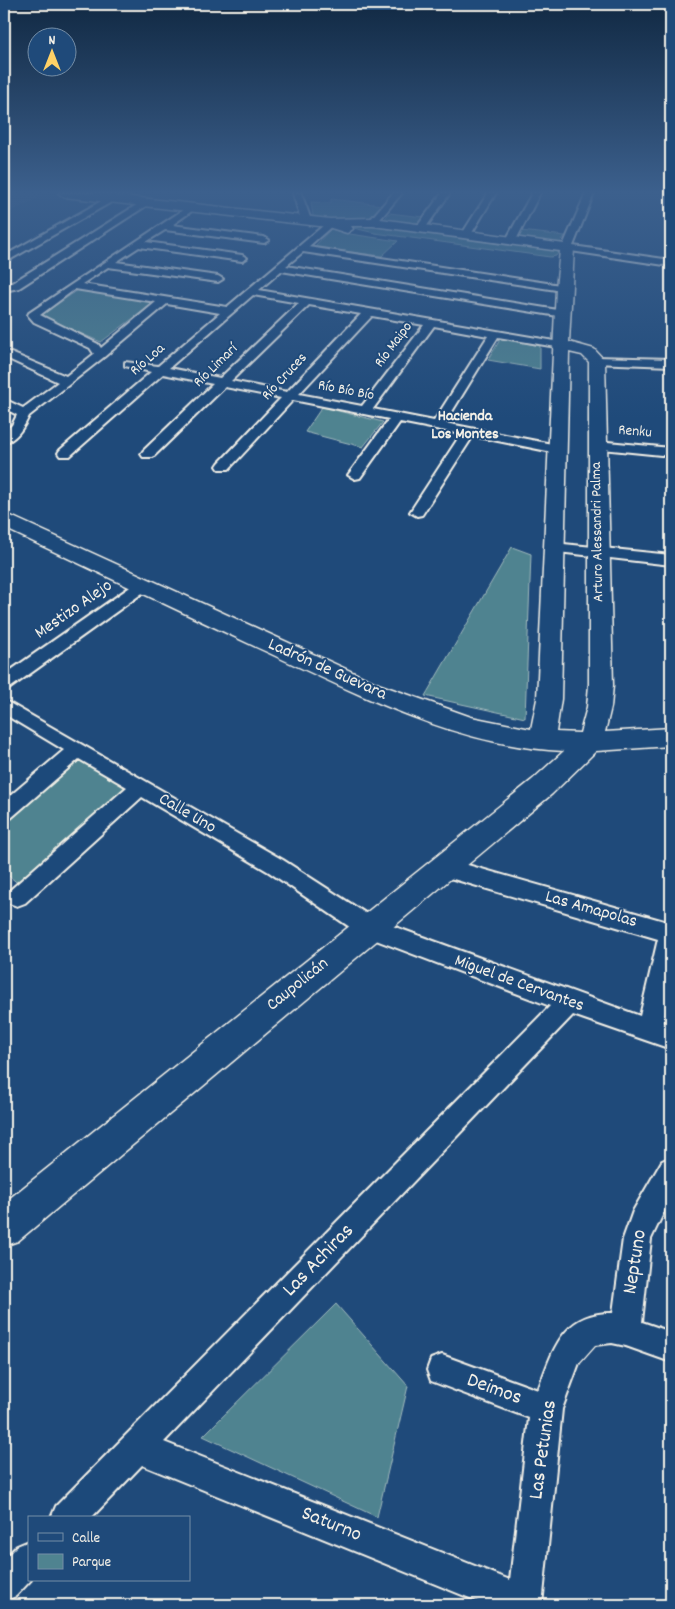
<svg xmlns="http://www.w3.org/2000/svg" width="675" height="1609" viewBox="0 0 675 1609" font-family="Dekko,sans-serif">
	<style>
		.built { fill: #345787 }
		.green { fill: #4f8390; stroke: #a2babc }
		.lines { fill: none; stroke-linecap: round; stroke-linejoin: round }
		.street-casing { stroke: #f4f1e8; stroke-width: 4 }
		.secondary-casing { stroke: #f4f1e8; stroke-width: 3 }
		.street { fill: #1f4a7a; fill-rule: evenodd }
		.secondary { fill: #1f4a7a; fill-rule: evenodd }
		.labels { text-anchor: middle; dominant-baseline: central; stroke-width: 4; stroke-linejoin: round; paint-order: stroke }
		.far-street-label { font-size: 15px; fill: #f4f1e8; stroke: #1f4a7a }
		.far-neighbourhood-label { font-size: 16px; font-weight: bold; fill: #f4f1e8; stroke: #1f4a7a }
		.street-label { font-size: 18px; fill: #f4f1e8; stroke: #1f4a7a }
		.near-street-label { font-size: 21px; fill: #f4f1e8; stroke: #1f4a7a }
	</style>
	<rect width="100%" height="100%" fill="#1f4a7a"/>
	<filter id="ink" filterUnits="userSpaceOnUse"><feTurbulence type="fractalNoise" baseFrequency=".02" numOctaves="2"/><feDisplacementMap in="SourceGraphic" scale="10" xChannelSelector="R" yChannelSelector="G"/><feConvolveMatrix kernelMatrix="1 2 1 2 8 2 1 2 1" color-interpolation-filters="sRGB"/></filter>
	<g filter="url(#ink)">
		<path class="built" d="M4 193H30L44 195 12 211 4 210Z"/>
		<g class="green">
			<path d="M331 199 382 205C379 208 375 215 371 217 361 224 325 220 313 216L311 202 331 203Z"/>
			<path d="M389 213 423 217 418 223 384 220Z"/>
			<path d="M350 224H368L559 251 556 256 550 257 375 233 349 227Z"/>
			<path d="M331 229 343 233 398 241 382 256 314 247Z"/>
			<path d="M521 231 565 236 559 244 519 238Z"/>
			<path d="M78 290 155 302 101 342 40 316Z"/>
			<path d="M501 338 540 346V369L488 360Z"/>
			<path d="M322 407 383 422 363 447 305 432Z"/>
			<path d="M512 547 531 554 525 718 425 696Z"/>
			<path d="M84 757 132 788 20 885 4 872V823Z"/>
			<path d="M336 1304 408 1386 377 1517 203 1436Z"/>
		</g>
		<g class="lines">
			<g class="street-casing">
				<g id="street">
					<path d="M293 193H301L311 220 309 222 301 220Z"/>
					<path d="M393 193H402L376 224H370V220Z"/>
					<path d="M442 193H450L424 230H418L416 228Z"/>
					<path d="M488 193H496L470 236H464L462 234Z"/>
					<path d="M532 193H540L516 240 508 242 506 240Z"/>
					<path d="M586 193H594L573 246 671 260V266L564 250 562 248Z"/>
					<path d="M112 195 116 198 115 200 4 263V256Z"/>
					<path d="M146 199 150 202 149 204 19 288 4 291V285L12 283Z"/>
					<path d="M189 206 196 208 172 225 264 237 269 240 264 243 165 230 146 242 242 255 247 258 242 261 139 247 116 262 218 276 223 279 218 282 108 267 82 284 227 307 330 220 335 223 333 225 308 247 567 286 568 288 563 291 303 252 286 266 564 311 569 314 564 317 281 271 259 290 566 343 568 345 562 348 498 337 445 423 557 445 564 449 557 453 473 436 422 515 417 516 410 512 461 434 400 422 360 478 355 479 348 475 389 419 293 400 229 469H219L217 466 219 463 281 398 225 387 153 457H143L141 454 143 451 213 384 163 374 70 456H60L58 453 60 450 151 372 125 366V362L158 366 220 313 167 304 104 357 29 416C24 427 16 440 4 443V432L12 425 17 415 4 408V399L23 408 58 382 4 357V350L66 376 94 354 90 348 34 322 28 315 29 313ZM75 289 156 302 101 348 98 344 40 315ZM253 295 299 303 220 378 169 368ZM309 305 361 314 287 392 231 381ZM372 316 424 325 362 406 299 394ZM434 326 488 336 434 421 373 409Z"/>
					<path d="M597 357 671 359V366L593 363 591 361Z"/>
					<path d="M597 441 671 448V456L592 448 590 445Z"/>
					<path d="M554 543 671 555V565L549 551 546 548 549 545Z"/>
					<path d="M142 581 148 583 150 586 148 589 10 688 4 690V675L136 583Z"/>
					<path d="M4 700 283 860 376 920 640 1016 658 939 443 876 436 873 432 867 436 861 443 858 671 923V984L663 1024 671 1027V1049L573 1015 164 1442 510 1580 529 1418 431 1381 427 1370 431 1359 442 1355 538 1390C553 1351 562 1312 613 1313L623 1239 633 1211 662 1161 671 1157V1197L651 1239 642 1322 671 1332V1362L626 1346 612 1343 595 1345 579 1363 562 1409 542 1605H487L142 1465 91 1518H51L56 1506 550 1006 360 934 269 872 142 797 25 903 17 906 9 903 6 897 9 891 127 787 79 759 11 818 4 820V801L64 750 4 714Z"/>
					<path d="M29 1541V1580H31L16 1596 4 1601V1559L17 1546Z"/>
				</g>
			</g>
			<g class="secondary-casing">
				<path id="secondary" d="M58 193H96L330 219 373 218 572 245 574 248 569 342 594 349 605 361 613 685 611 707 605 732 671 728V746L596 751 552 794 18 1241 4 1246V1203L532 780 564 751C459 747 360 695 267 652 179 611 91 569 4 528V514L11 516 381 685 471 717 531 729 537 699 556 288 560 251 373 226H351L353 229 347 233 328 227 64 197ZM569 352 582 355 589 362V685L587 707 580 733 556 732 561 699Z"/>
			</g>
			<use href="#street" class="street"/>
			<use href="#secondary" class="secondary"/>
		</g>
	</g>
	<linearGradient id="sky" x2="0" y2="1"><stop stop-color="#112943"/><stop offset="0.46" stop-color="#3c608d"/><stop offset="1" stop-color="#3c608d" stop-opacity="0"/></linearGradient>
	<rect width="675" height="418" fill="url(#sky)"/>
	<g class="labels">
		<g class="far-street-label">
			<text transform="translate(394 345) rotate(-53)">Río Maipo</text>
			<text transform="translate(148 360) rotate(-41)">Río Loa</text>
			<text transform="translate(216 366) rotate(-44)">Río Limarí</text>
			<text transform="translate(285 377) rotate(-47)">Río Cruces</text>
			<text transform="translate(346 391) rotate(11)">Río Bío Bío</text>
			<text transform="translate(635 432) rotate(5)">Renku</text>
			<text transform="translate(598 532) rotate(-91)">Arturo Alessandri Palma</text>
		</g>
		<g class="far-neighbourhood-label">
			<text x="465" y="416">Hacienda<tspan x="465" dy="18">Los Montes</tspan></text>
		</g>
		<g class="street-label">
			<text transform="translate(74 610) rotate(-35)">Mestizo Alejo</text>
			<text transform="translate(327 670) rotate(24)">Ladrón de Guevara</text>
			<text transform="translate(187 814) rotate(30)">Calle Uno</text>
			<text transform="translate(591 910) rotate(16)">Las Amapolas</text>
			<text transform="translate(519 984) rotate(20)">Miguel de Cervantes</text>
			<text transform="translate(298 985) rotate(-39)">Caupolicán</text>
		</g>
		<g class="near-street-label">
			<text transform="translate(319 1261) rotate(-46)">Las Achiras</text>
			<text transform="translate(636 1262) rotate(-81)">Neptuno</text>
			<text transform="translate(494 1390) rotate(20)">Deimos</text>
			<text transform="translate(544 1450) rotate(-82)">Las Petunias</text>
			<text transform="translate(331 1525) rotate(22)">Saturno</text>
		</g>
	</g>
	<rect width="675" height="1609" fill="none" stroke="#1f4a7a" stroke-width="20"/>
	<rect x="10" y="10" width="655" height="1589" fill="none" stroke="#f4f1e8" stroke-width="2" filter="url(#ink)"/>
	<rect x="28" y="1516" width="162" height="65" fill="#1f4a7a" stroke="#748da6"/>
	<rect x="38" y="1533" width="25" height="8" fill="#1f4a7a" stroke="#748da6"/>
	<text x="72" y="1542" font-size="15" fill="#f4f1e8">Calle</text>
	<rect x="38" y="1554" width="25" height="15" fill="#4f8390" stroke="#748da6"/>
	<text x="72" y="1566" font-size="15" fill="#f4f1e8">Parque</text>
	<g transform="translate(52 52)"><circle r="24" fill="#1f4a7a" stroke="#748da6"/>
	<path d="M0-4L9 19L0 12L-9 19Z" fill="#ffd166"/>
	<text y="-8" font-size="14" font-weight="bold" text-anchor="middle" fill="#f4f1e8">N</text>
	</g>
</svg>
